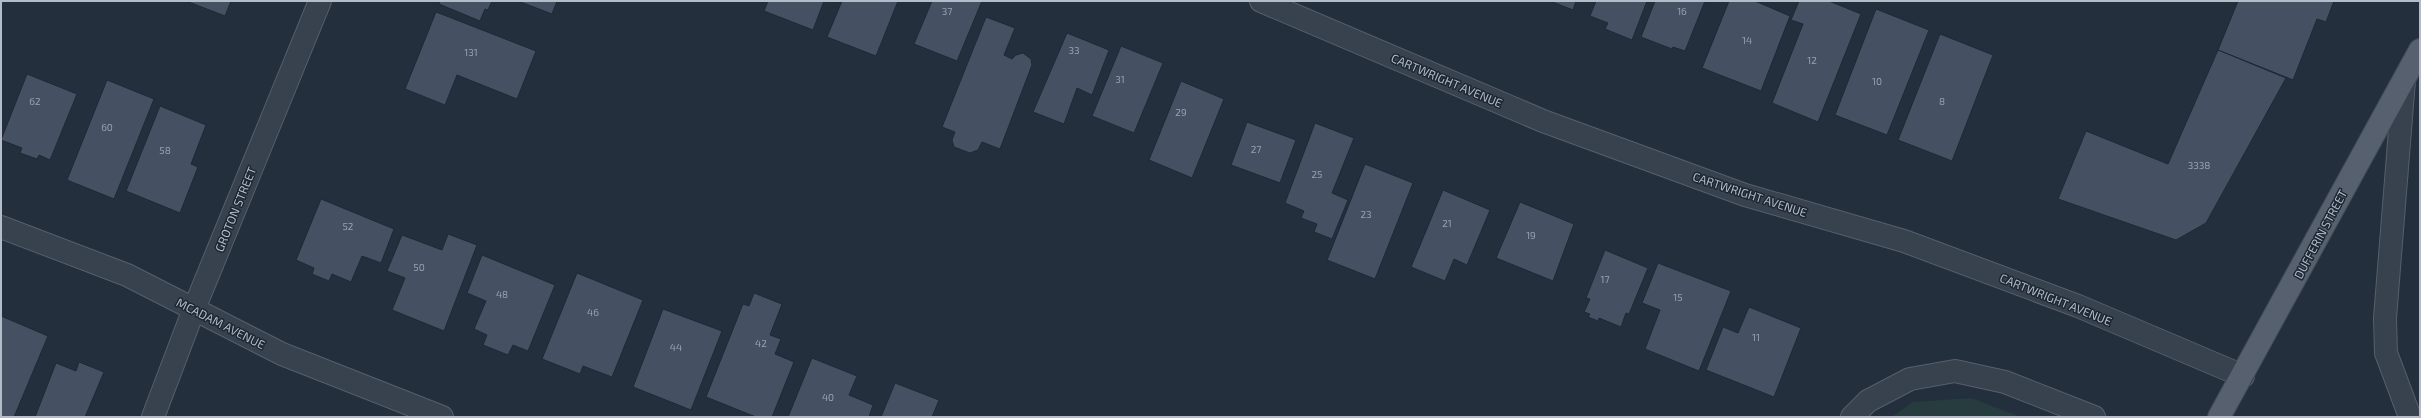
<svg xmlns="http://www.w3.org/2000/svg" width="2421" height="418" viewBox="0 0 2421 418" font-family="'Exo 2',sans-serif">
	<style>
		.green { fill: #263c3f }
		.building { fill: #455162; stroke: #1f2835 }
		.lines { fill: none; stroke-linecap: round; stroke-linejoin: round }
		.minor-casing { stroke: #565f6c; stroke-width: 24 }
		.major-casing { stroke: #414a57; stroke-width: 24 }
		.minor { stroke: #38414e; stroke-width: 22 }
		.major { stroke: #56606e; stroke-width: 22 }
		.labels { text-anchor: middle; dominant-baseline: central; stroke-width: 3; stroke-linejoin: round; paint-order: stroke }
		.number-label { font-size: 10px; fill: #98a1af }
		.street-label { font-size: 12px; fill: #b4bcc9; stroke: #1d2633 }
	</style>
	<rect width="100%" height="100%" fill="#242f3e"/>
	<path class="green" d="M1971 398 2021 417H1892L1913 402Z"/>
	<g class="building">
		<path d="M186 1H231L225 16Z"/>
		<path d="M440 1H492L488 10 485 9 480 21 439 4Z"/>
		<path d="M518 1H557L552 14Z"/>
		<path d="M768 1H824L813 30 764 11Z"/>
		<path d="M842 1H898L876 56 827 37Z"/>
		<path d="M932 1H982L957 61 914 44Z"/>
		<path d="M1550 1H1576L1573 10Z"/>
		<path d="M1596 1H1647L1632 40 1605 29 1608 23 1590 16Z"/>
		<path d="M1655 1H1705L1685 51 1673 47 1672 49 1641 37Z"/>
		<path d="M1729 1H1755L1790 16 1761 91 1702 68Z"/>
		<path d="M1799 1H1829L1861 14 1818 122 1772 103 1803 24 1791 20Z"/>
		<path d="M2238 1H2334L2326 22 2317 19 2293 80 2218 50Z"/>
		<path d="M1876 9 1929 30 1887 135 1835 115Z"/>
		<path d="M436 12 536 51 517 99 457 75 445 105 405 89Z"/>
		<path d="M986 17 1015 28 1004 55 1012 59 1016 55 1023 53 1031 59 1032 65 1000 149 982 142 978 150 970 153 954 147 952 140 955 132 942 127Z"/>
		<path d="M1067 33 1109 50 1092 95 1077 88 1064 124 1033 112Z"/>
		<path d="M1940 34 1993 55 1952 161 1898 140Z"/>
		<path d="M1121 46 1163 63 1134 133 1092 116Z"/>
		<path d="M2218 50 2286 78 2206 223 2176 240 2058 199 2086 131 2168 164Z"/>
		<path d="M27 74 77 94 50 160 39 155 37 159 20 153 22 148 1 140Z"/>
		<path d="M107 80 154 99 114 199 67 180Z"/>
		<path d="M1181 81 1224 99 1192 178 1149 160Z"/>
		<path d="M160 106 206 125 191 164 198 167 180 213 126 191Z"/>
		<path d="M1247 122 1296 140 1280 183 1231 165Z"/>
		<path d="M1315 123 1354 138 1332 193 1348 200 1332 239 1314 232 1317 224 1301 218 1304 211 1285 203Z"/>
		<path d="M1365 164 1413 183 1375 279 1327 260Z"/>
		<path d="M1443 190 1490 210 1467 265 1454 259 1445 281 1411 267Z"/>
		<path d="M321 199 394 229 381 263 362 256 351 282 332 274 329 281 312 274 314 268 296 260Z"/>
		<path d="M1520 202 1574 224 1553 281 1496 258Z"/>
		<path d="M448 234 477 245 444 331 392 310 405 278 387 271 402 235 442 250Z"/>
		<path d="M1605 250 1648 268 1629 314 1626 313 1621 327 1599 318 1598 321 1588 317 1590 314 1584 312 1590 299 1586 298Z"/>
		<path d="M482 255 555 285 528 351 513 345 508 355 483 345 487 335 474 329 486 301 467 293Z"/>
		<path d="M1658 263 1731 291 1699 371 1645 349 1660 310 1642 303Z"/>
		<path d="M577 273 643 300 612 377 583 366 580 374 542 359Z"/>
		<path d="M754 293 782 304 770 335 781 339 775 354 794 362 772 417H756L706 397 743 304 749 306Z"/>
		<path d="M1749 307 1801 328 1774 397 1706 370 1723 327 1738 333Z"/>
		<path d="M663 309 722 331 691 410 633 387Z"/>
		<path d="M1 316 48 336 14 417H1Z"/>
		<path d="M812 358 857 376 849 395 873 405 869 417H788Z"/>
		<path d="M79 362 104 372 85 417H35L56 363 76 371Z"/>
		<path d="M895 383 939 400 932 417H881Z"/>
	</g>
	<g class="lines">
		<g class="minor-casing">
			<g id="minor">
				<path d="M1261 1 1543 121 1745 195 1904 241 2078 306 2243 376"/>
				<path d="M2404 80 2385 318 2386 353 2410 417"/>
				<path d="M1 227 127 275 282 354 442 417"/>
				<path d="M153 417 194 309 320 1"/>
				<path d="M1852 417 1868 401 1910 379 1955 371 2005 382 2094 417"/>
			</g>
		</g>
		<g class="major-casing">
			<path id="major" d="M2219 417 2420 50"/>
		</g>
		<use href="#minor" class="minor"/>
		<use href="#major" class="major"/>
	</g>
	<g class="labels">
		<g class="number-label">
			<text x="947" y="11">37</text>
			<text x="1682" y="11">16</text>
			<text x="1747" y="40">14</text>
			<text x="1074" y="50">33</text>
			<text x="471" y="52">131</text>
			<text x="1812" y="60">12</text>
			<text x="1120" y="79">31</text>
			<text x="1877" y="81">10</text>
			<text x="35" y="101">62</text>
			<text x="1942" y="101">8</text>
			<text x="1181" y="112">29</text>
			<text x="107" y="127">60</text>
			<text x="1256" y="149">27</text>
			<text x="165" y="150">58</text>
			<text x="2199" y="165">3338</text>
			<text x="1317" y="174">25</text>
			<text x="1366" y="214">23</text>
			<text x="1447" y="223">21</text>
			<text x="348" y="226">52</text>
			<text x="1531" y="235">19</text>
			<text x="419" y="267">50</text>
			<text x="1605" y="279">17</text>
			<text x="502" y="294">48</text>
			<text x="1678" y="297">15</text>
			<text x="593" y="312">46</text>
			<text x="1756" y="337">11</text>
			<text x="761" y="343">42</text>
			<text x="676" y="347">44</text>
			<text x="828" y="397">40</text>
		</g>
		<g class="street-label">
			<text transform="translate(1447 80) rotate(23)">CARTWRIGHT AVENUE</text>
			<text transform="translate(1750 194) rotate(18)">CARTWRIGHT AVENUE</text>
			<text transform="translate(235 209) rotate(-68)">GROTON STREET</text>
			<text transform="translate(2320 234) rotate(-62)">DUFFERIN STREET</text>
			<text transform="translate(2056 299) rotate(22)">CARTWRIGHT AVENUE</text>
			<text transform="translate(221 323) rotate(27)">MCADAM AVENUE</text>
		</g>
	</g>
	<rect width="2421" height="418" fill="none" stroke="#b4bcc9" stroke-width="4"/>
</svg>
